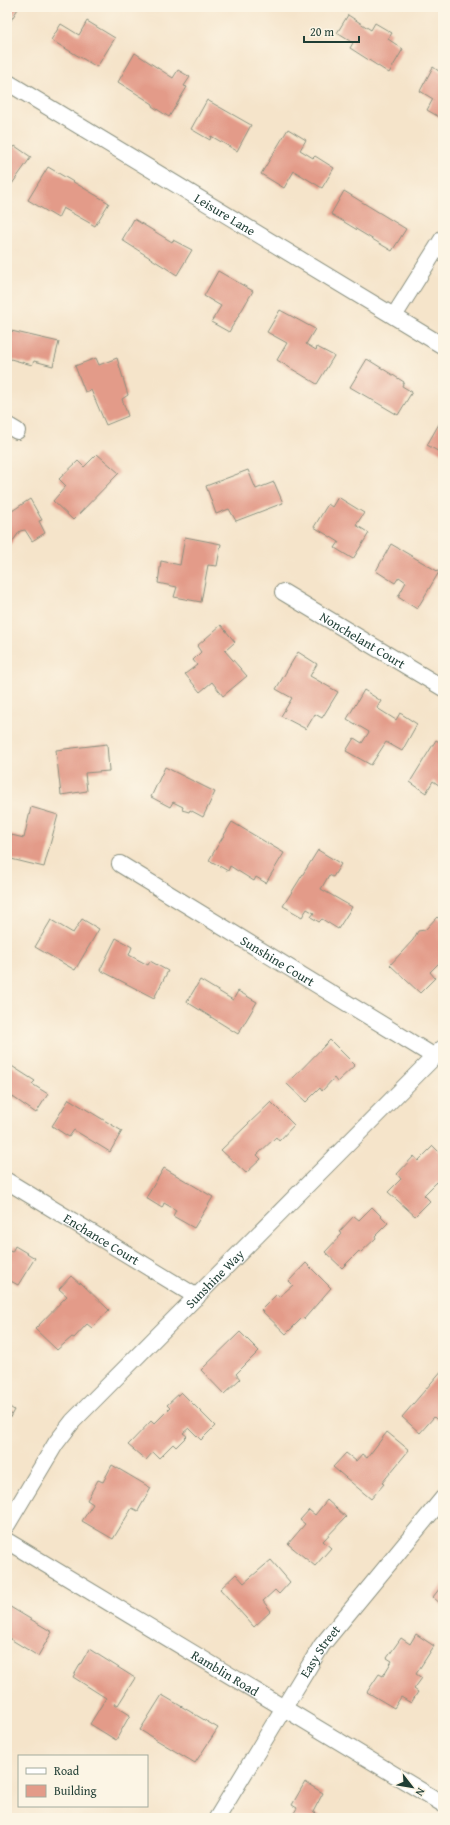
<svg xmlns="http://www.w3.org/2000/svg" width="450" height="1825" viewBox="0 0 450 1825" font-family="'Gentium Book Plus',serif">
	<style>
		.building { fill: #e39b89 }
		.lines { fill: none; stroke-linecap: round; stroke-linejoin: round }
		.minor-casing { stroke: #8a907f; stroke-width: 18 }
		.minor { stroke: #fff; stroke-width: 16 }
		.labels { text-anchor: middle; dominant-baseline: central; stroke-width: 4; stroke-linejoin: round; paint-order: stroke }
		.street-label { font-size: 13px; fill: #1f3d34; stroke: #fcf5e5 }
	</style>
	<rect width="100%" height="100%" fill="#fcf5e5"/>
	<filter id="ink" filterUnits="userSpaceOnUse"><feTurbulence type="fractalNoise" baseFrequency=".025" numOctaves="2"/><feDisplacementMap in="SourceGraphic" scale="8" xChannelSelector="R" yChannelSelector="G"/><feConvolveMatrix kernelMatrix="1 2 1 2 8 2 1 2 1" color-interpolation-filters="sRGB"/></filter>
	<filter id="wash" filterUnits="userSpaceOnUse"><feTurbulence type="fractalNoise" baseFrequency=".012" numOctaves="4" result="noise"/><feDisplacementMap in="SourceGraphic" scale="16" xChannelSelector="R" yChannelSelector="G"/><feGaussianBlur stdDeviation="0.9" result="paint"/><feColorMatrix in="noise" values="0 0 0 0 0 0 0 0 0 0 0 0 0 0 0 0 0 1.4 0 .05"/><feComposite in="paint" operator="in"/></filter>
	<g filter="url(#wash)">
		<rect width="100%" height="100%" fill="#f5e4ca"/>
		<g id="blocks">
			<g class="building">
				<path d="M7 7H19L10 22 7 20Z"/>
				<path d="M348 15 371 30 375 23 392 33 388 39 403 49 389 73 350 48 353 43 337 33Z"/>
				<path d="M87 21 115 38 97 67 51 40 61 24 79 35Z"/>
				<path d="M135 53 173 78 178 70 190 77 184 86 187 87 169 117 152 106 153 104 118 82Z"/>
				<path d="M433 67 443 74V115L441 118 427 110 433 99 420 91Z"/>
				<path d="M207 100 251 125 237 151 211 136 210 140 191 129Z"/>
				<path d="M288 129 306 140 300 150 313 158 315 156 334 168 322 188 294 171 284 188 261 174Z"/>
				<path d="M15 146 31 157 7 191V156Z"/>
				<path d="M48 167 109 203 95 226 63 208 58 218 28 200Z"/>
				<path d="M344 191 406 229 392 251 331 214Z"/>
				<path d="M134 219 172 242 173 240 192 250 177 275 122 240Z"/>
				<path d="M218 271 253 291 229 332 211 322 221 306 204 296Z"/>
				<path d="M280 310 315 329 306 344 316 350 317 347 334 356 317 384 277 360 287 343 267 332Z"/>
				<path d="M7 330 59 342 53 366 34 361 32 365 7 358Z"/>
				<path d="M96 358 99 365 117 358 128 395 122 399 128 416 106 425 91 390 85 392 75 366Z"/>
				<path d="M367 359 404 382 402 386 412 392 398 415 350 387Z"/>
				<path d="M443 417V454L427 445Z"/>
				<path d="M97 454 119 473 73 520 53 501 66 486 59 479 78 461 84 467Z"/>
				<path d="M248 470 256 489 274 482 283 503 236 521 229 509 216 514 206 486Z"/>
				<path d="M338 497 364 513 356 525 369 533 353 559 335 548 339 542 314 527 328 504 332 507Z"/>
				<path d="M30 499 42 520 39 521 45 533 32 541 25 530 20 531 8 548H7V512L9 513Z"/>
				<path d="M185 537 221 544 217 566 208 565 201 602 174 597 177 587 158 583 161 561 180 565Z"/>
				<path d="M391 544 439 572 417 609 398 597 406 582 399 577 395 583 376 571Z"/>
				<path d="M221 625 235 642 225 651 247 676 223 696 212 682 200 692 185 674 197 665 193 660 201 652 197 646Z"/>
				<path d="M298 652 317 664 310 676 338 692 322 718 315 714 306 729 281 716 292 698 276 689Z"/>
				<path d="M364 690 381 701 377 708 396 720 400 713 417 724 402 751 386 742 371 765 346 751 354 738 362 743 369 732 347 719Z"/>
				<path d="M436 740 443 744V788L433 781 426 793 410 782Z"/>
				<path d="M107 744 109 771 85 773 87 791 61 795 56 750Z"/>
				<path d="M165 767 215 792 203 817 190 810 189 812 182 810 183 807 173 802 170 807 151 797Z"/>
				<path d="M31 807 58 815 44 867 7 858V834L24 838Z"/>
				<path d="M232 822 284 853 266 883 256 877 254 881 230 866 228 871 209 860Z"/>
				<path d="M318 850 341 864 333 877 329 875 321 889 352 907 338 929 322 919 319 922 311 917 314 913 307 909 302 917 283 906Z"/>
				<path d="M437 917 443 922V959L430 972 435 978 420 993 390 965 413 940 418 931 425 930Z"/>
				<path d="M82 919 99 929 75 970 35 947 51 920 73 933Z"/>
				<path d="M116 938 132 947 129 955 148 965 150 961 168 971 154 998 100 970Z"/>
				<path d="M200 980 233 1000 238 991 257 1002 238 1034 187 1002Z"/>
				<path d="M330 1040 355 1065 337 1082 334 1078 322 1091 320 1088 306 1102 287 1084Z"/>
				<path d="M7 1063 35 1081 32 1084 48 1094 36 1113 7 1093Z"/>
				<path d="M69 1099 122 1131 110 1152 74 1130 69 1137 52 1126Z"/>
				<path d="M271 1102 294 1125 279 1141 276 1137 257 1155 261 1159 246 1173 221 1150Z"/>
				<path d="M433 1146 443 1156V1181L439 1185 437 1182 424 1195 430 1201 415 1216 388 1192 401 1179 397 1174 414 1156 418 1161Z"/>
				<path d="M164 1168 213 1197 194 1228 173 1216 176 1210 164 1203 162 1208 146 1198Z"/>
				<path d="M372 1207 388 1223 375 1236 376 1238 360 1253 359 1251 342 1268 325 1252 342 1234 339 1232 354 1216 359 1220Z"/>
				<path d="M15 1246 35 1258 18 1285 7 1279V1250L12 1252Z"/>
				<path d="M306 1263 331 1288 304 1319 303 1317 286 1334 261 1310 277 1294 279 1297 293 1285 289 1281Z"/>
				<path d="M71 1276 80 1284V1282L109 1310 92 1328 87 1324 74 1338 72 1337 57 1350 35 1329 67 1296 59 1289Z"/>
				<path d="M240 1332 259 1351 236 1374 240 1379 224 1394 201 1370Z"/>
				<path d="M443 1369V1413L437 1420 434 1417 420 1433 402 1417Z"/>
				<path d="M181 1392 215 1426 201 1440 189 1428 183 1433 187 1436 176 1447 173 1444 159 1458 153 1452 146 1460 128 1445 151 1421 154 1424 170 1408 167 1405Z"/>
				<path d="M7 1405 14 1410 7 1423Z"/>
				<path d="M387 1432 409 1450 382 1483 384 1484 371 1499 333 1467 346 1453 356 1461 362 1454 367 1458Z"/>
				<path d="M112 1465 151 1488 138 1511 132 1508 113 1539 82 1521 93 1504 87 1500 98 1480 103 1482Z"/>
				<path d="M327 1500 346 1517 323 1541 331 1548 315 1566 288 1544 305 1524 300 1520 309 1510 315 1515Z"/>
				<path d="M271 1560 290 1582 279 1594 275 1590 263 1601 271 1611 254 1627 220 1589 236 1574 244 1583Z"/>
				<path d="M443 1584V1606L433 1597Z"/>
				<path d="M7 1605 52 1632 38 1656 7 1637Z"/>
				<path d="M416 1634 434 1646 416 1674 422 1678 414 1689 418 1692 411 1703 401 1697 394 1708 367 1692 379 1674 383 1676 392 1661 387 1658 401 1638 410 1644Z"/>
				<path d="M89 1649 135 1678 118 1705 115 1703 114 1705 130 1715 116 1740 90 1724 106 1698 73 1677Z"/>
				<path d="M162 1695 218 1728 195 1763 140 1730Z"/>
				<path d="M305 1782 323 1793 313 1812 323 1818H291L297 1808 292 1805Z"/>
			</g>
		</g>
	</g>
	<g filter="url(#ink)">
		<use href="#blocks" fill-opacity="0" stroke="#8a907f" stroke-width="1"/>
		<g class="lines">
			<g class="minor-casing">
				<g id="minor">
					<path id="s1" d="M7 82 443 346"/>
					<path d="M394 316 443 238"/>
					<path d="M7 425 17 431"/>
					<path id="s2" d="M283 592 443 688"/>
					<path id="s3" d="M120 864 435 1057"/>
					<path id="s4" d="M7 1181 197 1297"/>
					<path id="s5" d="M7 1525 56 1443 73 1421 443 1048"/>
					<path id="s6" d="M7 1541 443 1804"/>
					<path id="s7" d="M217 1818 322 1645 443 1498"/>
				</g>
			</g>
			<use href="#minor" class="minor"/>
		</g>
	</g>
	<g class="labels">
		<g class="street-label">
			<text stroke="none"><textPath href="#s1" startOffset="255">Leisure Lane</textPath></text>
			<text stroke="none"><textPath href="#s2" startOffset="93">Nonchelant Court</textPath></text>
			<text stroke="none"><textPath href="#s3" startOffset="185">Sunshine Court</textPath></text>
			<text stroke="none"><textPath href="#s4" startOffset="111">Enchance Court</textPath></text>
			<text stroke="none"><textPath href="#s5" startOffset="324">Sunshine Way</textPath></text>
			<text stroke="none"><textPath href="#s7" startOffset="196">Easy Street</textPath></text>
			<text stroke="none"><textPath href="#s6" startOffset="255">Ramblin Road</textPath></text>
		</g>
	</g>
	<rect width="450" height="1825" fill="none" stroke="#fcf5e5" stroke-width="24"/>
	<rect x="18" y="1755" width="130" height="52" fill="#fcf5e5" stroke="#a4ab9e"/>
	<rect x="26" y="1768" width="20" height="6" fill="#ffffff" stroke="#a4ab9e"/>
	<text x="54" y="1775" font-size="12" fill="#1f3d34">Road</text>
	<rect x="26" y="1785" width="20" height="12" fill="#e39b89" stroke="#a4ab9e"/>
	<text x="54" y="1795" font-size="12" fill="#1f3d34">Building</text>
	<g transform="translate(412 1787) rotate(121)" stroke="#fcf5e5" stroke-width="3" paint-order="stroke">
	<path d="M0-3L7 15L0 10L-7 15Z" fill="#1f3d34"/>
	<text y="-6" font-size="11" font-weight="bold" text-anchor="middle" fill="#1f3d34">N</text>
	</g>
	<path d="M304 36v6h55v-6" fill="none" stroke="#1f3d34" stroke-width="2"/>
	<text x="310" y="36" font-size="12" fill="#1f3d34" stroke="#fcf5e5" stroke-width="3" paint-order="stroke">20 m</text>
</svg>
